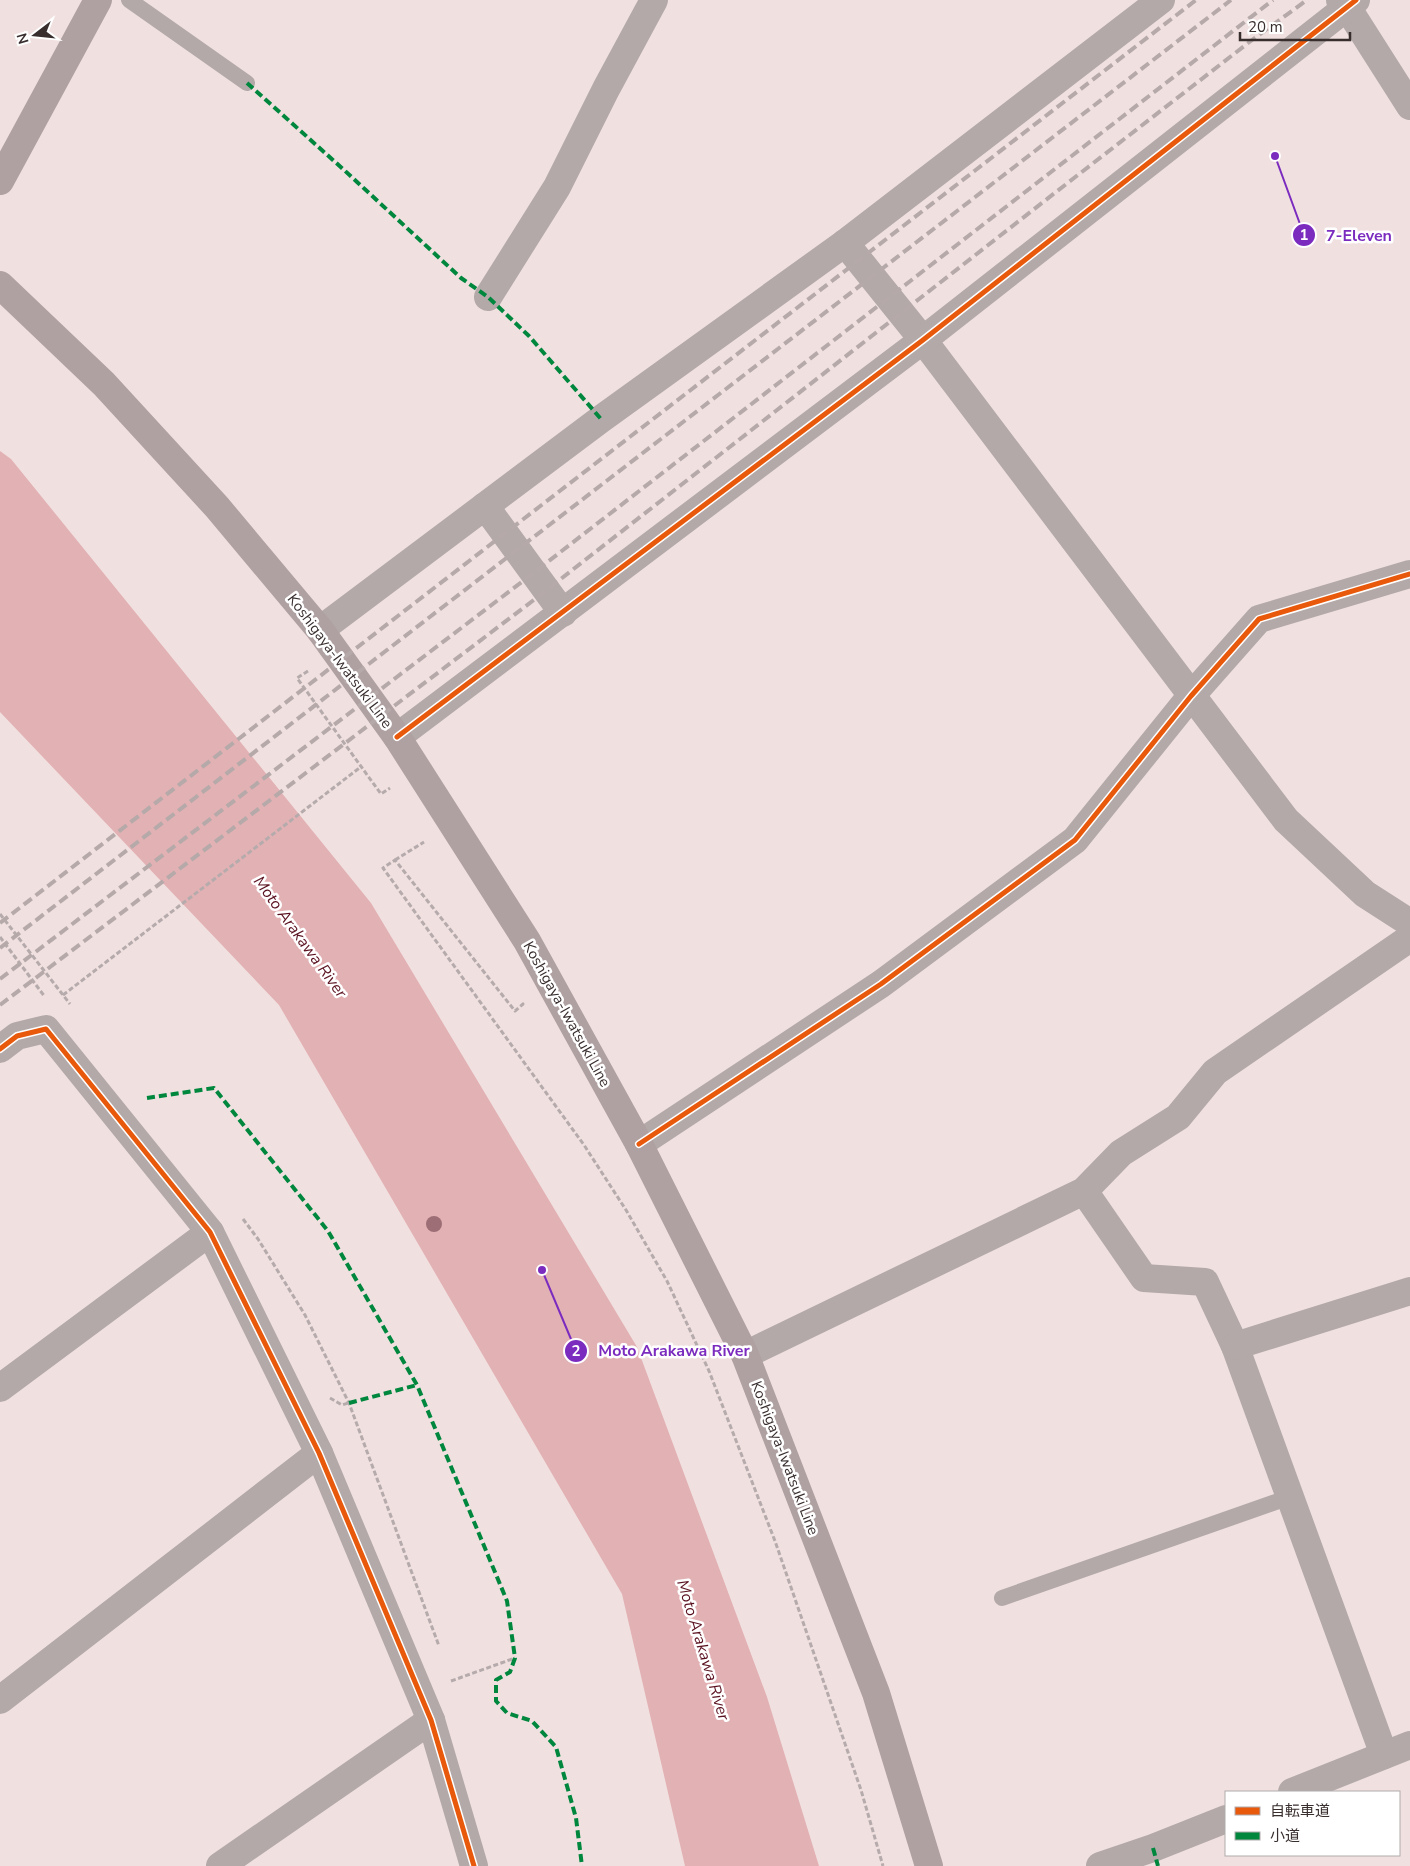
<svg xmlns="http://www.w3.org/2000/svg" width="1410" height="1866" viewBox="0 0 1410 1866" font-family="'Nunito Sans','Noto Sans JP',sans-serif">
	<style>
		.water { fill: #e2b1b4 }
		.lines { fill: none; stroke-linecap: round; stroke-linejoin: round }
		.path { stroke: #b6abac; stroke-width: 3; stroke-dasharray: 5 2.5; stroke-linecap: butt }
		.lane { stroke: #b3a9a9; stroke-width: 16 }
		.street { stroke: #b3a9a9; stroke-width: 28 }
		.primary { stroke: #afa0a1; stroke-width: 28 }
		.rail { stroke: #b6a9a9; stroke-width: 4; stroke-dasharray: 10 5; stroke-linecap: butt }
		.quiet { stroke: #00873e; stroke-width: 4; stroke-dasharray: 8 4; stroke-linecap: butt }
		.cycleway-casing { stroke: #fff; stroke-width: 8 }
		.cycleway { stroke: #e8590c; stroke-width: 5 }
		.tree { fill: #9d6e75 }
		.labels { text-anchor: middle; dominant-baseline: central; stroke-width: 5; stroke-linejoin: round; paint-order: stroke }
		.street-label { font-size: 15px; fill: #392e2e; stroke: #fff }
		.water-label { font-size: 16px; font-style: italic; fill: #5b1220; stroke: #fff }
		.leader { fill: none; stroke: #7b2cbf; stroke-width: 2 }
		.callout-dot { fill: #7b2cbf; stroke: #fff; stroke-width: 2 }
		.mark-label { font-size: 15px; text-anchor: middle; font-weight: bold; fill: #fff }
		.callout-label { font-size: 16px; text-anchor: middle; font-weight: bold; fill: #7b2cbf; stroke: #fff; stroke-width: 5; stroke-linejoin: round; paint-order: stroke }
	</style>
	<rect width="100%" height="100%" fill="#f1e0e0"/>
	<path class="water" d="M0 451 11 459 371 903 637 1347 767 1697 819 1866H685L622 1594 279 1005 0 712Z"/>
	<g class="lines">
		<g class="path">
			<path d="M308 671 297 678 381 794 390 788"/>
			<path d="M395 860 424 842"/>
			<path d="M0 914 70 1004"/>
			<path d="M0 937 45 997"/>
			<path d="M63 995 362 766"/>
			<path d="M522 1003 523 1004 515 1011 395 860 383 868 584 1145 626 1210 667 1281 709 1371 775 1541 861 1790 883 1866"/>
			<path d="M243 1219 258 1239 305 1315 349 1403 439 1646"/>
			<path d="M330 1398 342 1405 348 1403"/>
			<path d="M451 1681 515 1658"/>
		</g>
		<g class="lane">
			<path d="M129 0 247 83"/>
			<path d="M1002 1598 1290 1497"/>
		</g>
		<g class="street">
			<path d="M1340 0 1347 7 1410 106"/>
			<path d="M845 243 923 340 1286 820 1365 894 1410 923"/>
			<path d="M488 297 557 187 606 89 654 0"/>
			<path d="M485 506 563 613"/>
			<path d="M320 630 601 419 845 243 1161 0"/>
			<path d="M397 737 923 340 1356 0"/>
			<path d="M0 1049 17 1036 46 1029 210 1232 319 1453 431 1720 474 1866"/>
			<path d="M639 1144 881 984 1075 840 1191 696 1259 619 1410 574"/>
			<path d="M1084 1191 1144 1278 1205 1282 1235 1346 1384 1755"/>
			<path d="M1235 1346 1410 1291"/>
			<path d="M745 1355 1084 1191 1121 1153 1178 1117 1215 1072 1410 938"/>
			<path d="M0 1388 210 1232"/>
			<path d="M0 1700 319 1453"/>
			<path d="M1292 1792 1410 1745"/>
			<path d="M220 1866 431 1720"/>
			<path d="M1100 1866 1153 1848 1226 1819"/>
		</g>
		<g class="primary">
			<path d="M0 181 98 0"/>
			<path d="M0 285 104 384 217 507 320 630 397 737 527 941 639 1144 745 1355 876 1693 929 1866"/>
		</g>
		<g class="rail">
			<path d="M0 923 1196 0"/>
			<path d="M0 948 1231 0"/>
			<path d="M0 979 523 581 1273 0"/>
			<path d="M0 1005 539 596 1056 192 1252 40 1307 0"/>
		</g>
		<g class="quiet">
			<path d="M247 83 343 169 461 278 488 297 529 336 601 419"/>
			<path d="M147 1098 214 1088 328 1231 417 1385 507 1601 515 1658 510 1672 496 1680V1701L507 1713 532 1721 556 1747 576 1818 582 1866"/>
			<path d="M349 1403 417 1385"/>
			<path d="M1153 1848 1158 1866"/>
		</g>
		<g class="cycleway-casing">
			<g id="cycleway">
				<path d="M397 737 923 340 1356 0"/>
				<path d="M0 1049 17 1036 46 1029 210 1232 319 1453 431 1720 474 1866"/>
				<path d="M639 1144 881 984 1075 840 1191 696 1259 619 1410 574"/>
			</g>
		</g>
		<use href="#cycleway" class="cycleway"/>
	</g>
	<circle class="tree" cx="434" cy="1224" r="8"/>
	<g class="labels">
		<g class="street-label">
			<text transform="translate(340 661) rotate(53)">Koshigaya-Iwatsuki Line</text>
			<text transform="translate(567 1014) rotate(61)">Koshigaya-Iwatsuki Line</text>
			<text transform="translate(785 1458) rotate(69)">Koshigaya-Iwatsuki Line</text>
		</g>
		<g class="water-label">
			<text transform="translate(300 937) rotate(54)">Moto Arakawa River</text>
			<text transform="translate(703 1650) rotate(73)">Moto Arakawa River</text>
		</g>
	</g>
	<path class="leader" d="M1275 156L1304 235M542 1270L576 1351"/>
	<g class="callout-dot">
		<circle cx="1275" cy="156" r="5"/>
		<circle cx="542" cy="1270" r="5"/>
		<circle cx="1304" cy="235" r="12"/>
		<circle cx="576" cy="1351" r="12"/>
	</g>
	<g class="mark-label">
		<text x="1304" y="240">1</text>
		<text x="576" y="1356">2</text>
	</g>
	<g class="callout-label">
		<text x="1359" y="241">7-Eleven</text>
		<text x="674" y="1356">Moto Arakawa River</text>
	</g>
	<rect x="1225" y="1791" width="175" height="65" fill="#ffffff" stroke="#b0abab"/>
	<rect x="1235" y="1807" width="25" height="8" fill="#e8590c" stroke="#b0abab"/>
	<text x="1270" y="1816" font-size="15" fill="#392e2e">自転車道</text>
	<rect x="1235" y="1832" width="25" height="8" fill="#00873e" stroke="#b0abab"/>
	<text x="1270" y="1841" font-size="15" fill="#392e2e">小道</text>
	<g transform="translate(35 35) rotate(254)" stroke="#ffffff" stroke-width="4" paint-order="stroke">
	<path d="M0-4L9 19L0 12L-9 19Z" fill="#392e2e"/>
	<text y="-8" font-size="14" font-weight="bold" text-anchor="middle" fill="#392e2e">N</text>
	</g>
	<path d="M1240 32v8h110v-8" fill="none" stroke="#392e2e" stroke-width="2.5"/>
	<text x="1248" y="32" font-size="15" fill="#392e2e" stroke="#ffffff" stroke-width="4" paint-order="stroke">20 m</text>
</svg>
